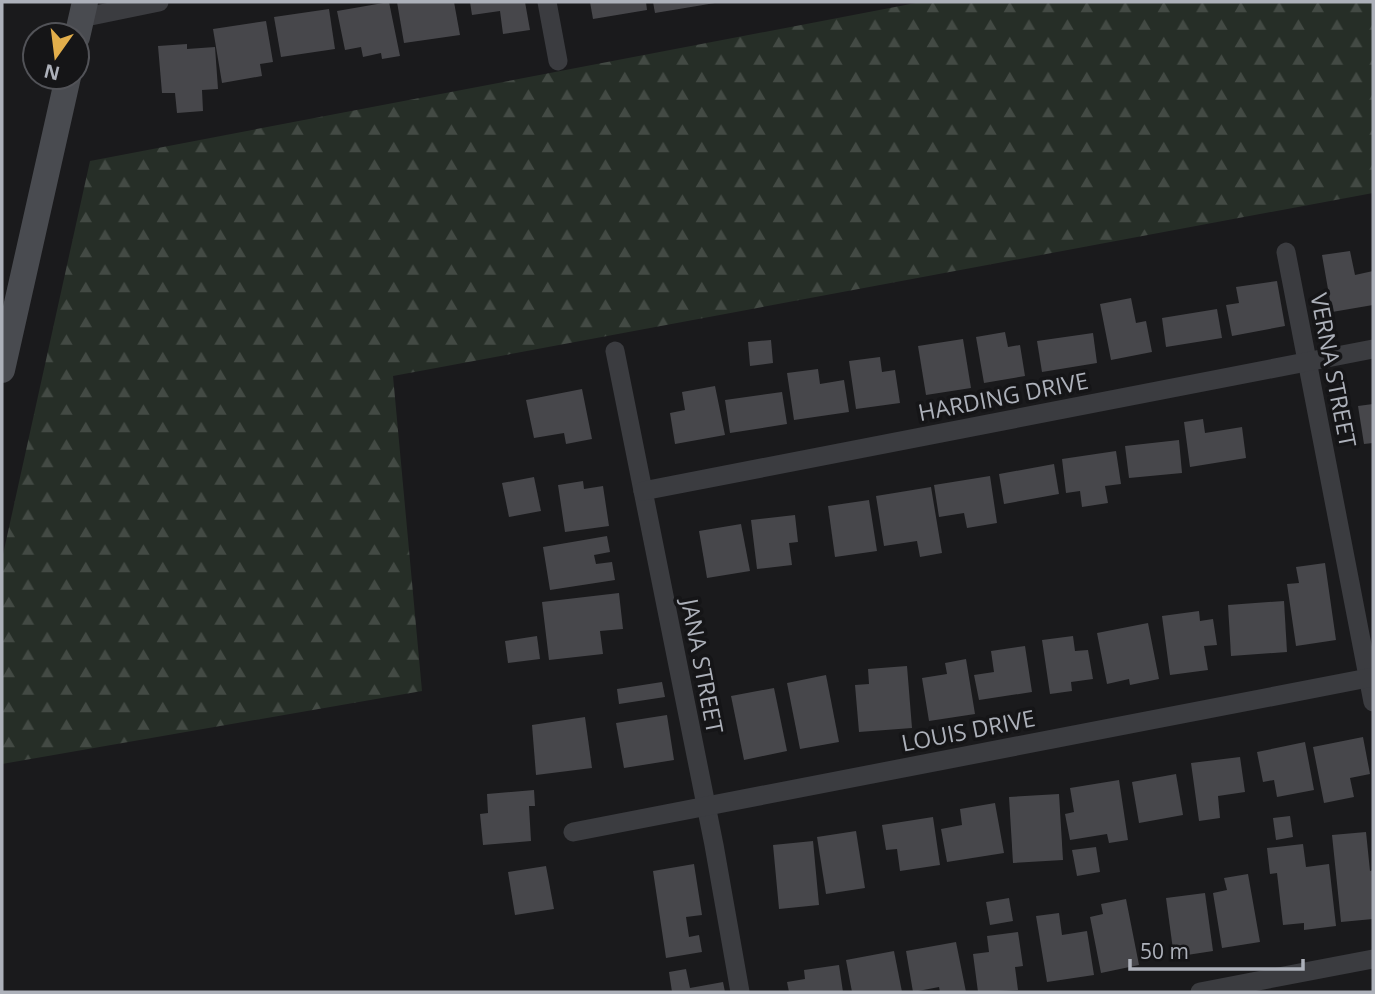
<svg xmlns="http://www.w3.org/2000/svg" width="1375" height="994" viewBox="0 0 1375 994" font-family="'Open Sans',sans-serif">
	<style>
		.forest { fill: url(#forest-firs) }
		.building { fill: #47474b }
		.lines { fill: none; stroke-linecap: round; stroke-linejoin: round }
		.street { stroke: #3b3c40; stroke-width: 19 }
		.secondary { stroke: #494b50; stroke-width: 26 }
		.labels { text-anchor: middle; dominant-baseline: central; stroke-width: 7; stroke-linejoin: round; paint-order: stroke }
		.street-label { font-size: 23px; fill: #adb1ba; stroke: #151517 }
	</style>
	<defs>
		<pattern id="forest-firs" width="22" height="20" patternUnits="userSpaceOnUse" patternTransform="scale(1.75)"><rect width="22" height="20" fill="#262e27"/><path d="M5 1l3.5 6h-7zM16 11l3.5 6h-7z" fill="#434a44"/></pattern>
	</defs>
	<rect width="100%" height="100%" fill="#1a1a1c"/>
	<path class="forest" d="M921 2H1373V193L393 376 422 691 2 764V559L90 161Z"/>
	<g class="building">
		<path d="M389 2 400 56 382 59 381 53 363 57 361 47 345 50 337 11Z"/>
		<path d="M397 2H454L460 35 404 43Z"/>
		<path d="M470 2H525L530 30 503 34 500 11 472 15Z"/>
		<path d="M590 2H646L647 10 593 19Z"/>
		<path d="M653 2H715V3L655 13Z"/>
		<path d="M329 9 335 49 281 57 274 17Z"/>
		<path d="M266 21 273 62 260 64 262 76 222 83 213 29Z"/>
		<path d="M187 44V49L215 47 218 89 202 90 203 111 177 113 175 93H162L158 46Z"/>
		<path d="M1350 251 1355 275 1373 271V305L1332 312 1322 255Z"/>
		<path d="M1277 281 1285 326 1232 336 1226 305 1239 303 1236 287Z"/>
		<path d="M1131 298 1136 323 1146 321 1152 352 1111 360 1100 304Z"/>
		<path d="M1217 309 1222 338 1166 347 1162 318Z"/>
		<path d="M1005 332 1008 347 1020 345 1025 376 984 383 976 337Z"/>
		<path d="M1093 333 1097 363 1042 372 1037 341Z"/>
		<path d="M963 339 971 388 926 395 918 346Z"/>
		<path d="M771 340 773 363 750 366 748 342Z"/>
		<path d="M880 357 882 372 895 370 900 403 856 409 849 361Z"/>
		<path d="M818 369 820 384 844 380 849 412 794 420 787 373Z"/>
		<path d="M715 386 725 435 675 444 670 413 685 410 682 392Z"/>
		<path d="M582 389 592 439 566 444 564 433 534 438 526 400Z"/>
		<path d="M782 392 787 424 730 433 725 400Z"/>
		<path d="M1373 404V443L1364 444 1358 406Z"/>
		<path d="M1203 419 1205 433 1242 427 1246 458 1190 467 1184 422Z"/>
		<path d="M1179 440 1182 473 1129 478 1125 446Z"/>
		<path d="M1116 451 1121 484 1105 486 1108 503 1082 507 1080 491 1066 493 1062 459Z"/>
		<path d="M1054 464 1059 494 1004 504 999 474Z"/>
		<path d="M990 476 997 523 967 528 964 513 939 517 934 485Z"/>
		<path d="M534 477 541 511 509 517 502 483Z"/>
		<path d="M583 481 584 489 603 486 609 526 565 532 558 485Z"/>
		<path d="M931 487 942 553 920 557 917 541 884 546 876 496Z"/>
		<path d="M869 500 877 551 835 557 828 506Z"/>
		<path d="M795 515 798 542 789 543 792 565 757 569 751 520Z"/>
		<path d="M741 524 750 571 707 578 699 531Z"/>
		<path d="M607 536 610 552 594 555 596 564 612 562 615 580 550 590 543 547Z"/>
		<path d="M1325 563 1336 640 1296 646 1287 584 1299 583 1296 567Z"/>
		<path d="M619 593 623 629 600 631 603 654 549 660 542 602Z"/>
		<path d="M1284 601 1287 652 1231 656 1228 605Z"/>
		<path d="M1199 611 1200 621 1213 619 1217 645 1204 646 1208 670 1170 675 1162 616Z"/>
		<path d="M1148 623 1159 679 1130 685 1129 679 1107 684 1097 633Z"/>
		<path d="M537 636 540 659 508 663 505 641Z"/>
		<path d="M1073 636 1075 651 1088 650 1093 679 1071 682 1072 691 1050 694 1042 640Z"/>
		<path d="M1025 646 1032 692 979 700 974 675 994 672 991 651Z"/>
		<path d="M966 659 975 714 929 721 922 678 947 674 945 663Z"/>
		<path d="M907 666 912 728 859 732 855 685 869 684 868 669Z"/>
		<path d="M826 675 839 742 800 749 787 683Z"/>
		<path d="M662 682 665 697 619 704 617 689Z"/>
		<path d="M774 688 787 751 744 760 731 696Z"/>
		<path d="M667 715 674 760 624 768 616 723Z"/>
		<path d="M585 717 592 768 536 775 532 725Z"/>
		<path d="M1363 737 1370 774 1350 778 1354 797 1324 803 1313 747Z"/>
		<path d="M1305 742 1314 790 1277 797 1274 780 1263 782 1257 752Z"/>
		<path d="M1240 757 1245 792 1218 796 1220 818 1199 821 1191 763Z"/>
		<path d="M1176 774 1183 815 1139 823 1132 782Z"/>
		<path d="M1119 780 1128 840 1109 843 1107 834 1070 840 1065 814 1074 812 1070 788Z"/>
		<path d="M534 790 535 806H529L531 841 483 845 480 814 488 813 487 794Z"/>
		<path d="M1059 794 1063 860 1013 863 1009 797Z"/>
		<path d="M995 803 1004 853 947 862 941 829 962 825 960 809Z"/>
		<path d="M1290 816 1293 837 1276 840 1273 818Z"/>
		<path d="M933 817 940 865 900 871 897 849 886 850 882 825Z"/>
		<path d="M856 831 865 888 826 894 817 837Z"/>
		<path d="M1366 832 1370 871 1373 870V919L1341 922 1332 835Z"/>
		<path d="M813 841 819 905 779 909 773 845Z"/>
		<path d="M1303 844 1306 867 1329 864 1336 926 1304 930V923L1283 925 1277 873 1270 874 1267 848Z"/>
		<path d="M1096 847 1100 872 1077 876 1072 850Z"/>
		<path d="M694 864 702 915 686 917 689 937 699 935 702 952 666 958 653 871Z"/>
		<path d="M546 866 554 909 515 915 508 872Z"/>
		<path d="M1248 874 1260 942 1222 948 1213 893 1227 890 1224 878Z"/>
		<path d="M1205 893 1213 951 1174 957 1166 898Z"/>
		<path d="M1009 898 1013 921 990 925 986 902Z"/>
		<path d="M1126 899 1139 965 1101 973 1090 917 1103 914 1101 904Z"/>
		<path d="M1059 913 1062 935 1087 931 1094 975 1047 982 1036 916Z"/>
		<path d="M1018 932 1023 966 1015 967 1018 990 978 992 973 954 989 952 987 936Z"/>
		<path d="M956 942 966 992H940L939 987 913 992 906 951Z"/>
		<path d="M894 951 902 992H852L846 960Z"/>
		<path d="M839 965 843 992H789L787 982 805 979 804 970Z"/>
		<path d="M686 969 690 988 723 982 725 992H672L669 972Z"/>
	</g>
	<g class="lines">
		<g class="street">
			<path d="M547 2 558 61"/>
			<path d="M81 18 159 2"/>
			<path d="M1286 252 1373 702"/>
			<path d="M615 351 714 845 740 992"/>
			<path d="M643 491 1373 349"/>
			<path d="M573 832 1373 677"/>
			<path d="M1200 992 1373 959"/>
		</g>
		<g class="secondary">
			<path d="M77 37 85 2"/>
			<path d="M2 370 68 77"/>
		</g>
	</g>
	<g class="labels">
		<g class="street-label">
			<text transform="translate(1334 370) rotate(79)">VERNA STREET</text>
			<text transform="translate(1003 396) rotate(-11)">HARDING DRIVE</text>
			<text transform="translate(703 666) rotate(79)">JANA STREET</text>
			<text transform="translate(968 730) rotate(-11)">LOUIS DRIVE</text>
		</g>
	</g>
	<rect width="1375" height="994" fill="none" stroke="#adb1ba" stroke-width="7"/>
	<g transform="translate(56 56) rotate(194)"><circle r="33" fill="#151517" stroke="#525358" stroke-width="2"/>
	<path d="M0-5L12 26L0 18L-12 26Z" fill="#e2ae4b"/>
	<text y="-10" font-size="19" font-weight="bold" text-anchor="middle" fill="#adb1ba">N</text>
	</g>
	<path d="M1130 959v10h173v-10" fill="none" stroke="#adb1ba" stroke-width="3.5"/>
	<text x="1140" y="959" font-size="21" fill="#adb1ba" stroke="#151517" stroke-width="5" paint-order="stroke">50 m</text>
</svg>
